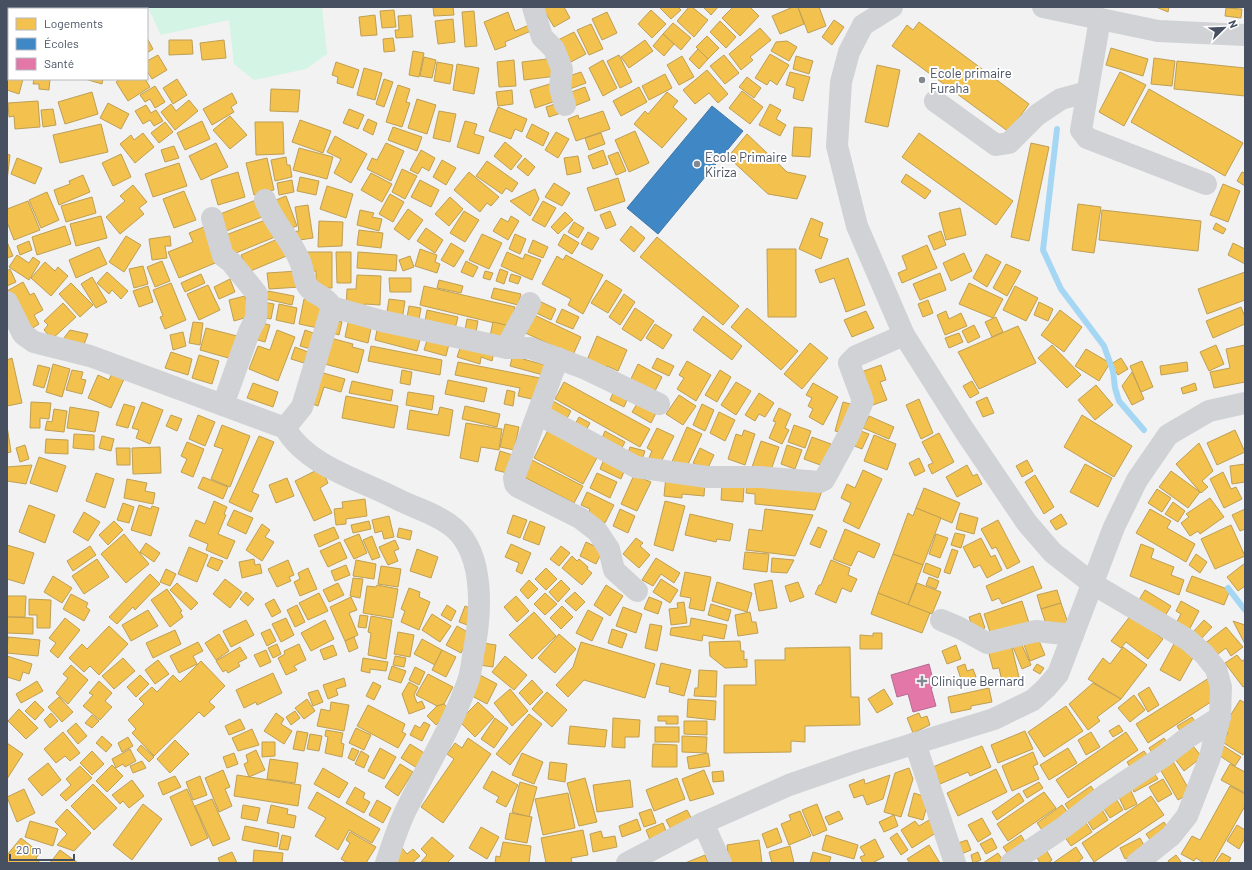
<svg xmlns="http://www.w3.org/2000/svg" width="1252" height="870" viewBox="0 0 1252 870" font-family="Barlow,sans-serif">
	<style>
		.green { fill: #d4f4e5 }
		.homes { fill: #f2c14e; stroke: #be9f54 }
		.schools { fill: #3f88c5; stroke: #4177a7 }
		.health { fill: #e377a8; stroke: #b46b93 }
		.lines { fill: none; stroke-linecap: round; stroke-linejoin: round }
		.stream { stroke: #a5d7f5; stroke-width: 6 }
		.minor { stroke: #d0d2d5; stroke-width: 22 }
		.poi-dot { fill: #828994; stroke: #fff; stroke-width: 1.5 }
		.labels { text-anchor: middle; dominant-baseline: central; stroke-width: 4; stroke-linejoin: round; paint-order: stroke }
		.poi-label { font-size: 13px; fill: #465061; stroke: #fff; text-anchor: start }
	</style>
	<rect width="100%" height="100%" fill="#f2f2f2"/>
	<path class="green" d="M150 7H322L327 54 306 69 254 80 234 64 229 20 161 35 149 10Z"/>
	<g class="homes">
		<path d="M433 7H453L454 15 434 16Z"/>
		<path d="M542 7H564L570 18 554 27Z"/>
		<path d="M659 7H678L681 10 671 19Z"/>
		<path d="M689 7H692L708 20 694 37 677 21Z"/>
		<path d="M703 7H718L711 15Z"/>
		<path d="M733 7H750L759 16 740 36 722 18Z"/>
		<path d="M793 7H798L804 24 780 34 772 16Z"/>
		<path d="M798 7H819L826 26 808 33Z"/>
		<path d="M1156 7H1169L1168 12Z"/>
		<path d="M1226 8 1242 9 1241 18 1225 16Z"/>
		<path d="M394 10 396 27 382 28 380 11Z"/>
		<path d="M651 10 666 24 652 38 638 24Z"/>
		<path d="M474 11 477 46 465 47 462 12Z"/>
		<path d="M508 12 515 31 529 25 531 31 505 42 506 46 495 50 484 22Z"/>
		<path d="M607 12 617 33 602 40 592 19Z"/>
		<path d="M375 15 377 35 361 36 359 17Z"/>
		<path d="M411 15 413 37 396 38 395 30H399L398 16Z"/>
		<path d="M453 19 455 42 438 44 435 21Z"/>
		<path d="M834 20 844 27 832 45 822 37Z"/>
		<path d="M720 21 736 37 726 48 710 32Z"/>
		<path d="M919 22 1029 104 1009 132 892 46 907 25 913 30Z"/>
		<path d="M673 23 691 38 681 50 663 34Z"/>
		<path d="M591 24 603 49 589 55 577 30Z"/>
		<path d="M760 28 771 40 750 57 753 60 741 70 729 54Z"/>
		<path d="M574 32 586 54 567 64 556 41Z"/>
		<path d="M663 34 674 44 664 56 653 46Z"/>
		<path d="M707 36 719 48 708 59 696 47Z"/>
		<path d="M147 38 153 49 147 53Z"/>
		<path d="M393 38 395 51 384 52 383 39Z"/>
		<path d="M169 40H192L193 54 169 55Z"/>
		<path d="M224 40 226 58 202 60 200 43Z"/>
		<path d="M645 40 653 51 629 68 621 57Z"/>
		<path d="M787 41 797 47 789 61 771 51 776 42Z"/>
		<path d="M1111 48 1148 59 1143 76 1106 65Z"/>
		<path d="M698 49 708 59 699 69 689 59Z"/>
		<path d="M413 51 424 53 419 77 409 75Z"/>
		<path d="M770 54 789 65 777 85 770 80 767 85 755 78Z"/>
		<path d="M158 55 167 70 152 79 147 71V61Z"/>
		<path d="M619 55 632 82 620 88 607 61Z"/>
		<path d="M724 55 739 73 725 84 710 66Z"/>
		<path d="M682 56 694 77 679 85 667 65Z"/>
		<path d="M796 56 813 61 809 74 793 69Z"/>
		<path d="M424 57 436 60 432 78 420 76Z"/>
		<path d="M555 58 557 76 524 80 522 62Z"/>
		<path d="M1154 58 1175 61 1172 86 1151 84Z"/>
		<path d="M514 60 516 86 499 87 497 62Z"/>
		<path d="M603 60 617 88 603 96 589 68Z"/>
		<path d="M1177 61 1245 68V96L1174 89Z"/>
		<path d="M336 62 359 70 353 88 337 83 338 77 332 75Z"/>
		<path d="M437 62 453 65 450 84 434 81Z"/>
		<path d="M457 64 479 68 474 94 453 90Z"/>
		<path d="M7 65H9V79H23L19 94 7 90Z"/>
		<path d="M877 65 900 70 888 127 865 122Z"/>
		<path d="M364 68 382 73 375 100 357 95Z"/>
		<path d="M707 70 728 94 718 103 709 93 695 104 683 90Z"/>
		<path d="M581 72 586 83 570 89 566 77Z"/>
		<path d="M790 72 810 77 803 101 793 98 795 88 786 85Z"/>
		<path d="M1120 72 1146 85 1124 126 1099 112Z"/>
		<path d="M665 74 672 88 649 100 642 86Z"/>
		<path d="M747 77 761 88 754 98 739 87Z"/>
		<path d="M34 79H50L49 90 39 89V84H33Z"/>
		<path d="M85 79H103L102 84Z"/>
		<path d="M120 79H145L150 87 128 101 116 82Z"/>
		<path d="M177 79 187 95 173 104 163 88Z"/>
		<path d="M384 79 393 82 384 107 376 104Z"/>
		<path d="M553 83 559 100 535 108 530 90Z"/>
		<path d="M398 85 410 89 406 102 410 103 402 127 386 122Z"/>
		<path d="M155 86 165 102 155 108 150 99 145 102 140 95Z"/>
		<path d="M585 87 590 100 572 107 566 94Z"/>
		<path d="M639 87 647 102 621 116 613 101Z"/>
		<path d="M271 89 300 90 298 112 270 111Z"/>
		<path d="M1149 89 1243 143 1225 176 1131 122Z"/>
		<path d="M512 90 513 104 498 106 496 92Z"/>
		<path d="M742 91 763 107 750 124 729 108Z"/>
		<path d="M92 92 98 114 65 124 58 102Z"/>
		<path d="M667 92 678 101 673 107 687 119 662 148 634 124 645 111 648 114Z"/>
		<path d="M232 93 237 103 231 107 234 112 212 125 203 109Z"/>
		<path d="M417 99 436 105 427 134 408 128Z"/>
		<path d="M189 100 198 111 175 130 161 112 171 104 176 111Z"/>
		<path d="M38 101 40 127 15 129 14 116 9 117 8 103Z"/>
		<path d="M561 102 564 112 549 117 546 107Z"/>
		<path d="M108 103 129 114 121 129 100 118Z"/>
		<path d="M770 104 781 110 776 119 786 125 780 136 759 125Z"/>
		<path d="M146 105 151 113 156 110 163 121 154 126 150 120 143 124 135 111Z"/>
		<path d="M498 107 527 119 522 132 515 129 511 139 489 131Z"/>
		<path d="M53 109 56 125 43 127 41 110Z"/>
		<path d="M349 109 364 115 358 129 343 123Z"/>
		<path d="M439 111 456 114 450 142 433 138Z"/>
		<path d="M603 111 610 129 576 141 568 119 578 115 579 119Z"/>
		<path d="M230 116 247 135 230 149 213 130Z"/>
		<path d="M368 119 377 123 373 135 363 130Z"/>
		<path d="M300 120 331 131 323 153 292 142Z"/>
		<path d="M202 121 210 139 185 150 177 133Z"/>
		<path d="M465 121 477 124 474 134 484 137 479 154 457 147Z"/>
		<path d="M165 122 173 132 159 143 151 133Z"/>
		<path d="M255 122H283L284 154 256 155Z"/>
		<path d="M101 124 108 152 60 163 53 135Z"/>
		<path d="M532 124 549 133 543 146 526 137Z"/>
		<path d="M393 127 422 137 417 151 388 140Z"/>
		<path d="M794 127 812 128 810 157 792 156Z"/>
		<path d="M635 131 649 163 629 172 615 140Z"/>
		<path d="M556 132 569 139 558 158 545 150Z"/>
		<path d="M143 133 154 147 135 163 120 144 131 135 134 140Z"/>
		<path d="M601 133 605 144 589 150 585 138Z"/>
		<path d="M919 133 1013 201 996 225 902 157Z"/>
		<path d="M747 134 787 172 806 176 797 199 768 194 728 157Z"/>
		<path d="M335 136 367 154 351 183 334 173 341 159 327 152Z"/>
		<path d="M505 142 522 156 511 170 494 156Z"/>
		<path d="M216 143 228 167 201 180 189 156Z"/>
		<path d="M386 143 404 151 391 181 367 169 372 158 377 160Z"/>
		<path d="M1031 143 1049 147 1029 241 1011 237Z"/>
		<path d="M174 146 179 158 165 162 161 150Z"/>
		<path d="M299 148 333 157 327 179 293 170Z"/>
		<path d="M421 150 435 158 429 171 422 167 418 174 410 170Z"/>
		<path d="M603 150 608 164 593 169 588 156Z"/>
		<path d="M618 152 626 171 616 175 608 156Z"/>
		<path d="M7 154 10 155 7 181Z"/>
		<path d="M121 154 131 177 113 186 102 163Z"/>
		<path d="M578 156 581 172 567 175 564 158Z"/>
		<path d="M286 157 287 165H290L292 177 275 181 271 160Z"/>
		<path d="M17 158 42 168 35 184 11 174Z"/>
		<path d="M267 158 274 190 254 195 246 163Z"/>
		<path d="M525 158 535 167 528 176 517 167Z"/>
		<path d="M442 160 456 168 446 185 433 177Z"/>
		<path d="M487 161 518 183 512 192 506 188 502 194 476 176Z"/>
		<path d="M179 163 187 186 153 197 145 174Z"/>
		<path d="M402 169 417 176 405 199 392 192Z"/>
		<path d="M238 172 245 197 218 205 211 180Z"/>
		<path d="M469 172 499 197 491 206 487 203 480 212 454 190Z"/>
		<path d="M1242 172 1245 173V186L1237 181Z"/>
		<path d="M371 173 392 184 382 202 361 190Z"/>
		<path d="M906 174 931 191 925 199 901 182Z"/>
		<path d="M83 175 90 192 59 205 54 190 70 184 69 181Z"/>
		<path d="M300 177 319 181 316 195 297 191Z"/>
		<path d="M618 178 625 201 595 211 587 188Z"/>
		<path d="M292 180 294 192 279 195 277 183Z"/>
		<path d="M420 180 439 190 431 207 411 197Z"/>
		<path d="M554 183 570 193 562 206 545 197Z"/>
		<path d="M1223 184 1240 191 1228 222 1210 215Z"/>
		<path d="M133 185 147 202 139 208 144 214 120 234 106 217 125 201 120 196Z"/>
		<path d="M327 186 353 194 346 218 320 209Z"/>
		<path d="M535 189 539 199 530 216 510 201Z"/>
		<path d="M184 191 196 220 174 228 163 199Z"/>
		<path d="M47 192 59 220 41 228 29 200Z"/>
		<path d="M390 194 404 202 393 222 379 214Z"/>
		<path d="M286 196 297 226 282 231 271 202Z"/>
		<path d="M92 197 96 213 66 222 61 206Z"/>
		<path d="M450 197 463 209 449 226 435 214Z"/>
		<path d="M256 200 262 217 221 233 215 216Z"/>
		<path d="M28 201 40 230 14 240 7 222V209Z"/>
		<path d="M543 201 556 208 545 227 532 220Z"/>
		<path d="M1078 204 1101 207 1094 253 1072 250Z"/>
		<path d="M308 205 313 238 293 241 291 232 299 231 295 207Z"/>
		<path d="M960 208 966 235 946 240 939 213Z"/>
		<path d="M408 209 423 220 409 240 394 229Z"/>
		<path d="M360 210 374 213 372 217 382 219 379 231 357 225Z"/>
		<path d="M1102 210 1201 221 1198 251 1099 240Z"/>
		<path d="M464 211 479 220 465 242 450 233Z"/>
		<path d="M610 211 616 225 606 229 600 215Z"/>
		<path d="M565 212 573 220 558 234 551 227Z"/>
		<path d="M101 216 107 238 76 246 70 224Z"/>
		<path d="M511 216 519 221 508 240 493 231 501 218 508 222Z"/>
		<path d="M811 218 823 223 819 236 828 239 821 259 799 249Z"/>
		<path d="M268 219 275 237 231 255 223 236Z"/>
		<path d="M319 221 343 222 342 246 318 247Z"/>
		<path d="M574 222 584 228 578 238 568 232Z"/>
		<path d="M1216 223 1226 229 1223 234 1213 229Z"/>
		<path d="M65 226 71 244 37 255 32 237Z"/>
		<path d="M206 226 220 261 179 278 168 252 193 242 189 233Z"/>
		<path d="M631 226 645 238 634 252 620 240Z"/>
		<path d="M426 228 443 240 435 253 417 241Z"/>
		<path d="M359 230 383 233 381 248 357 245Z"/>
		<path d="M941 231 946 245 934 250 928 236Z"/>
		<path d="M588 232 599 238 592 250 581 244Z"/>
		<path d="M482 234 502 243 489 269 469 260Z"/>
		<path d="M515 234 526 239 520 254 509 249Z"/>
		<path d="M564 234 579 243 572 254 558 245Z"/>
		<path d="M126 236 141 245 124 272 109 262Z"/>
		<path d="M170 236 171 246H165L167 258 152 260 149 239Z"/>
		<path d="M282 237 289 255 248 272 241 255Z"/>
		<path d="M657 237 739 306 723 325 640 257Z"/>
		<path d="M533 240 548 247 543 258 528 252Z"/>
		<path d="M29 241 32 250 20 255 17 246Z"/>
		<path d="M7 242 13 256 7 258Z"/>
		<path d="M451 243 464 251 454 267 441 260Z"/>
		<path d="M1233 243 1245 249V264L1228 255Z"/>
		<path d="M927 245 937 268 902 283 898 273 907 269 902 256Z"/>
		<path d="M99 247 107 264 76 278 69 260Z"/>
		<path d="M420 249 437 255 435 262 440 264 437 273 415 266Z"/>
		<path d="M767 249H796V317H768Z"/>
		<path d="M305 252H332V288H316V271H305Z"/>
		<path d="M336 252H351V283H337Z"/>
		<path d="M358 252 397 255 396 271 357 268Z"/>
		<path d="M507 252 523 259 525 254 541 260 532 280 501 266Z"/>
		<path d="M964 253 972 271 951 281 943 263Z"/>
		<path d="M986 254 1001 262 987 287 973 278Z"/>
		<path d="M17 255 29 263 33 257 40 262 29 280 9 267Z"/>
		<path d="M566 255 603 275 583 314 568 305 571 299 542 284 557 256 563 260Z"/>
		<path d="M410 256 414 267 403 271 399 260Z"/>
		<path d="M848 258 865 305 846 312 834 278 820 283 815 270Z"/>
		<path d="M162 261 170 281 155 287 147 267Z"/>
		<path d="M466 261 478 267 473 277 461 272Z"/>
		<path d="M45 262 55 271 58 267 68 276 51 296 31 278Z"/>
		<path d="M1006 264 1021 271 1007 296 993 288Z"/>
		<path d="M143 266 148 284 134 288 129 269Z"/>
		<path d="M10 269 16 282 7 286V271Z"/>
		<path d="M500 269 508 272 504 284 496 281Z"/>
		<path d="M298 271 300 287 269 289 267 273Z"/>
		<path d="M485 271 493 273 490 280 483 278Z"/>
		<path d="M107 272 128 291 121 299 112 290 109 294 97 283Z"/>
		<path d="M1245 272V300L1207 314 1198 289Z"/>
		<path d="M940 273 946 290 920 300 913 284Z"/>
		<path d="M201 274 205 283 185 292 181 283Z"/>
		<path d="M511 274 521 277 518 284 509 281Z"/>
		<path d="M357 275 381 276 380 305 365 304 364 310 346 309 347 289H356Z"/>
		<path d="M92 277 107 302 96 308 81 284Z"/>
		<path d="M389 278H411V292H390Z"/>
		<path d="M230 279 235 292 219 299 214 287Z"/>
		<path d="M439 280 463 286 461 293 437 288Z"/>
		<path d="M606 280 622 290 608 313 591 303Z"/>
		<path d="M23 282 30 295 34 293 43 310 34 315 39 324 28 331 7 294V291Z"/>
		<path d="M71 283 93 305 80 317 59 294Z"/>
		<path d="M171 283 186 320 165 329 160 317 163 316 153 290Z"/>
		<path d="M969 283 1003 299 993 318 959 304Z"/>
		<path d="M208 285 220 310 199 320 187 294Z"/>
		<path d="M148 286 153 302 139 307 133 291Z"/>
		<path d="M424 286 515 307 511 327 420 305Z"/>
		<path d="M1015 286 1038 298 1026 321 1003 310Z"/>
		<path d="M494 288 521 294 518 305 491 298Z"/>
		<path d="M268 291 294 296 292 305 266 299Z"/>
		<path d="M624 294 635 302 620 325 609 317Z"/>
		<path d="M245 296 251 316 234 321 229 300Z"/>
		<path d="M304 299 323 302 318 328 299 324Z"/>
		<path d="M389 299 405 301 402 320 386 318Z"/>
		<path d="M537 300 556 309 551 320 532 311Z"/>
		<path d="M928 300 933 313 923 317 918 304Z"/>
		<path d="M263 302 274 304 271 319 259 317Z"/>
		<path d="M1039 302 1053 309 1048 321 1034 315Z"/>
		<path d="M63 303 76 317 52 339 44 330 48 325 44 321Z"/>
		<path d="M279 304 297 308 294 324 276 320Z"/>
		<path d="M409 306 421 308 418 325 406 323Z"/>
		<path d="M1241 307 1245 317V324L1213 338 1206 321Z"/>
		<path d="M635 308 654 321 641 341 622 329Z"/>
		<path d="M747 308 798 351 781 370 731 327Z"/>
		<path d="M562 309 579 317 573 329 556 322Z"/>
		<path d="M427 310 458 317 454 333 424 327Z"/>
		<path d="M1060 310 1082 327 1064 352 1041 335Z"/>
		<path d="M866 311 874 328 852 337 844 320Z"/>
		<path d="M946 311 949 319 961 313 967 326 945 335 937 315Z"/>
		<path d="M528 312 581 337 573 355 519 330Z"/>
		<path d="M703 316 742 346 732 360 693 330Z"/>
		<path d="M996 317 1003 332 992 337 985 322Z"/>
		<path d="M349 318 372 324 368 343 345 337Z"/>
		<path d="M332 319 342 322 339 335 329 332Z"/>
		<path d="M467 319 478 321 475 337 464 335Z"/>
		<path d="M193 322 203 323 200 345 189 343Z"/>
		<path d="M258 322 270 325 265 342 254 339Z"/>
		<path d="M493 322 506 325 503 339 490 336Z"/>
		<path d="M655 324 672 335 663 349 646 338Z"/>
		<path d="M378 325 421 336 417 351 375 340Z"/>
		<path d="M974 325 980 337 968 343 962 331Z"/>
		<path d="M1018 326 1036 363 979 389 958 352Z"/>
		<path d="M206 328 237 336 232 359 200 350Z"/>
		<path d="M70 330 88 334 83 347 60 343Z"/>
		<path d="M277 330 295 337 278 381 249 369 258 346 270 350Z"/>
		<path d="M305 330 316 334 311 349 300 346Z"/>
		<path d="M183 332 186 346 173 350 170 335Z"/>
		<path d="M959 333 963 342 949 348 945 338Z"/>
		<path d="M429 334 450 340 446 356 424 350Z"/>
		<path d="M597 336 627 350 618 371 607 366 603 373 585 365Z"/>
		<path d="M327 337 353 344 352 347 364 350 358 373 321 363Z"/>
		<path d="M462 342 494 352 492 361 481 357 480 364 457 357Z"/>
		<path d="M810 343 828 358 802 389 784 374Z"/>
		<path d="M1052 345 1081 375 1067 388 1038 358Z"/>
		<path d="M1216 345 1224 364 1209 371 1200 352Z"/>
		<path d="M1245 345V382L1214 388 1210 372 1230 368 1226 349Z"/>
		<path d="M371 346 442 360 440 375 368 361Z"/>
		<path d="M295 347 308 352 304 363 291 359Z"/>
		<path d="M1086 349 1110 363 1099 381 1075 366Z"/>
		<path d="M171 352 192 359 188 375 165 368Z"/>
		<path d="M513 354 524 356 523 359 545 365 543 375 510 366Z"/>
		<path d="M199 355 219 361 212 384 192 378Z"/>
		<path d="M12 358 22 403 7 406V360Z"/>
		<path d="M657 358 674 366 669 376 652 368Z"/>
		<path d="M1121 358 1128 369 1118 375 1111 364Z"/>
		<path d="M687 361 711 375 696 401 677 389 684 378 679 375Z"/>
		<path d="M1142 361 1153 387 1141 392 1130 366Z"/>
		<path d="M458 362 540 378 536 400 518 396 520 388 455 375Z"/>
		<path d="M1187 362 1188 371 1161 375 1160 366Z"/>
		<path d="M53 364 70 369 62 397 46 392Z"/>
		<path d="M638 364 662 377 653 395 629 383Z"/>
		<path d="M38 365 50 368 44 388 33 385Z"/>
		<path d="M881 365 886 380 880 382 887 400 870 406 858 373Z"/>
		<path d="M72 370 83 372 81 379 86 380 82 394 66 390Z"/>
		<path d="M402 370 412 372 410 385 400 383Z"/>
		<path d="M720 370 731 377 717 402 705 395Z"/>
		<path d="M316 371 345 379 341 392 324 387 318 406 307 402Z"/>
		<path d="M1132 372 1144 399 1132 405 1122 386Z"/>
		<path d="M112 373 124 379 111 408 88 398 98 375 109 380Z"/>
		<path d="M448 380 487 388 484 402 445 394Z"/>
		<path d="M352 381 393 390 391 401 349 393Z"/>
		<path d="M972 381 979 393 970 398 963 386Z"/>
		<path d="M564 382 650 429 640 447 555 399Z"/>
		<path d="M736 382 751 391 736 415 721 405Z"/>
		<path d="M253 383 278 392 273 407 247 398Z"/>
		<path d="M813 383 838 397 823 425 809 417 813 409 808 406 812 398 806 395Z"/>
		<path d="M1195 383 1197 390 1183 394 1181 388Z"/>
		<path d="M1096 385 1113 405 1095 420 1078 400Z"/>
		<path d="M507 390 515 392 513 406 504 404Z"/>
		<path d="M408 392 434 396 432 410 406 405Z"/>
		<path d="M613 393 627 400 624 407 610 400Z"/>
		<path d="M759 393 774 403 765 417 759 414 755 421 745 415Z"/>
		<path d="M679 395 696 406 683 425 666 414Z"/>
		<path d="M346 396 398 406 394 428 342 418Z"/>
		<path d="M987 397 994 413 983 417 976 402Z"/>
		<path d="M640 399 658 409 651 423 632 412Z"/>
		<path d="M919 399 933 433 921 439 906 405Z"/>
		<path d="M553 401 571 411 564 424 547 414Z"/>
		<path d="M31 402 51 403 49 419 40 418V428H30Z"/>
		<path d="M142 402 163 410 150 444 136 438 139 430 132 428Z"/>
		<path d="M843 402 854 405 846 434 835 431Z"/>
		<path d="M124 404 135 407 128 428 116 425Z"/>
		<path d="M702 404 714 410 705 431 693 425Z"/>
		<path d="M465 406 500 414 497 427 462 419Z"/>
		<path d="M70 407 99 412 95 432 67 428Z"/>
		<path d="M440 407 453 410 449 436 407 429 410 410 438 415Z"/>
		<path d="M779 408 791 414 785 428 789 430 782 444 769 438 776 422 773 421Z"/>
		<path d="M54 409 67 411 64 432 45 430 47 421 52 422Z"/>
		<path d="M719 412 735 420 725 441 710 433Z"/>
		<path d="M171 415 182 419 177 431 166 426Z"/>
		<path d="M198 415 215 422 205 446 189 439Z"/>
		<path d="M1082 415 1132 446 1114 477 1064 447Z"/>
		<path d="M869 416 894 427 889 439 863 428Z"/>
		<path d="M579 417 590 423 584 434 573 428Z"/>
		<path d="M466 423 502 429 499 450 481 447 478 462 460 458Z"/>
		<path d="M505 424 519 427 514 450 500 447Z"/>
		<path d="M551 424 601 450 583 484 534 458Z"/>
		<path d="M222 425 250 436 230 487 211 479 223 449 214 446Z"/>
		<path d="M794 425 811 431 805 448 788 442Z"/>
		<path d="M7 426 11 452 7 453Z"/>
		<path d="M687 427 702 434 685 471 671 464Z"/>
		<path d="M657 428 674 436 659 466 648 460 652 451 647 448Z"/>
		<path d="M744 430 755 434 745 465 728 459 736 434 742 436Z"/>
		<path d="M858 430 869 434 862 449 852 445Z"/>
		<path d="M1235 430 1245 452 1217 465 1207 443Z"/>
		<path d="M605 431 625 442 619 453 600 443Z"/>
		<path d="M939 433 954 462 932 474 928 465 933 463 922 442Z"/>
		<path d="M74 434 94 435V450L73 448Z"/>
		<path d="M874 435 896 444 887 470 864 461Z"/>
		<path d="M102 436 114 439 111 451 99 448Z"/>
		<path d="M259 436 274 442 252 492 259 495 251 512 229 502Z"/>
		<path d="M812 437 831 444 823 466 804 459Z"/>
		<path d="M46 439 68 440V454L45 453Z"/>
		<path d="M761 441 779 447 769 476 751 470Z"/>
		<path d="M187 442 204 449 193 477 181 472 187 459 181 456Z"/>
		<path d="M1199 443 1213 471 1202 481 1208 487 1201 493 1176 464Z"/>
		<path d="M25 445 29 459 20 462 16 448Z"/>
		<path d="M787 445 802 450 795 469 781 464Z"/>
		<path d="M160 447 161 473 133 474 132 448Z"/>
		<path d="M630 447 645 451 641 463 626 458Z"/>
		<path d="M116 448H130V465H117Z"/>
		<path d="M700 448 714 455 707 470 693 463Z"/>
		<path d="M500 451 516 456 511 474 495 470Z"/>
		<path d="M39 457 66 466 57 492 30 483Z"/>
		<path d="M919 458 925 471 915 476 909 463Z"/>
		<path d="M530 459 583 486 574 503 522 476Z"/>
		<path d="M604 459 625 469 621 479 600 469Z"/>
		<path d="M1027 460 1033 471 1022 477 1016 466Z"/>
		<path d="M1085 464 1112 478 1098 507 1070 492Z"/>
		<path d="M1245 464V482L1232 484 1230 466Z"/>
		<path d="M32 465 26 484 7 481V467Z"/>
		<path d="M967 465 973 476 977 474 982 484 957 497 946 477Z"/>
		<path d="M321 468 328 483 320 488 332 513 314 521 295 481Z"/>
		<path d="M863 470 882 479 859 529 843 521 851 503 841 498 847 484 855 488Z"/>
		<path d="M1171 471 1200 492 1188 508 1159 487Z"/>
		<path d="M1223 472 1231 489 1236 487 1242 499 1224 508 1210 479Z"/>
		<path d="M96 473 114 479 105 508 86 501Z"/>
		<path d="M597 473 617 482 610 498 590 488Z"/>
		<path d="M634 475 651 482 637 511 621 504Z"/>
		<path d="M1035 475 1054 507 1044 514 1025 482Z"/>
		<path d="M666 476 705 481 704 496 682 494V498L664 496Z"/>
		<path d="M203 477 228 487 223 499 198 488Z"/>
		<path d="M287 478 294 496 276 503 269 485Z"/>
		<path d="M127 479 147 483 145 491 155 493 153 504 124 498Z"/>
		<path d="M747 481 823 488 815 510 755 504V494L746 493Z"/>
		<path d="M722 485 744 487 743 502 721 500Z"/>
		<path d="M924 488 960 503 952 523 916 508Z"/>
		<path d="M1157 489 1171 498 1162 512 1148 503Z"/>
		<path d="M587 492 614 505 605 523 588 515 590 509 581 505Z"/>
		<path d="M1210 498 1224 517 1200 534 1198 531 1190 536 1181 523 1189 517 1186 514Z"/>
		<path d="M365 499 367 516 346 519V524L336 525 334 509 343 508 342 502Z"/>
		<path d="M214 501 227 507 224 514 226 515 218 534 235 541 227 559 206 550 208 544 189 536 196 520 205 524Z"/>
		<path d="M665 501 685 506 673 551 654 545Z"/>
		<path d="M1173 502 1185 511 1178 522 1165 514Z"/>
		<path d="M123 503 134 507 129 523 117 520Z"/>
		<path d="M29 505 55 515 45 543 19 532Z"/>
		<path d="M139 505 151 509 152 506 159 508 151 536 131 530Z"/>
		<path d="M916 508 941 518 923 565 893 554 908 513 913 516Z"/>
		<path d="M620 509 635 516 628 533 613 526Z"/>
		<path d="M765 509 813 515 795 556 746 550 749 529 762 531Z"/>
		<path d="M1150 509 1171 521 1167 528 1195 544 1186 562 1136 533Z"/>
		<path d="M1245 509V529L1240 531 1232 515Z"/>
		<path d="M234 510 253 518 246 534 227 525Z"/>
		<path d="M84 512 100 522 88 541 73 532Z"/>
		<path d="M960 513 978 518 974 534 956 529Z"/>
		<path d="M690 514 733 524 730 541 717 539 716 542 685 535Z"/>
		<path d="M1061 514 1067 524 1056 530 1050 521Z"/>
		<path d="M513 515 527 520 520 538 507 533Z"/>
		<path d="M389 516 394 537 384 539 382 531 375 533 372 520Z"/>
		<path d="M998 520 1020 562 1007 569 996 547 992 549 981 529Z"/>
		<path d="M114 521 123 530 108 545 99 535Z"/>
		<path d="M369 521 371 529 353 533 351 525Z"/>
		<path d="M530 521 545 527 539 545 523 539Z"/>
		<path d="M262 524 270 530 265 537 274 542 262 561 246 550Z"/>
		<path d="M1231 525 1245 556 1215 569 1201 539Z"/>
		<path d="M334 527 339 538 319 547 314 535Z"/>
		<path d="M818 527 827 531 820 548 810 544Z"/>
		<path d="M399 528 412 531 410 540 397 537Z"/>
		<path d="M845 529 880 544 874 558 858 551 851 566 833 559Z"/>
		<path d="M955 533 965 535 961 548 951 545Z"/>
		<path d="M124 534 149 564 126 583 101 554Z"/>
		<path d="M359 534 367 553 354 559 344 540Z"/>
		<path d="M936 534 948 538 940 558 929 554Z"/>
		<path d="M372 536 380 557 372 560 363 540Z"/>
		<path d="M636 538 643 543 640 546 650 555 639 568 623 554Z"/>
		<path d="M981 538 991 557 995 555 1002 570 987 578 980 565 974 568 963 547Z"/>
		<path d="M395 540 399 549 394 551 398 561 388 565 379 547Z"/>
		<path d="M340 542 347 558 328 567 320 551Z"/>
		<path d="M586 542 603 550 596 564 580 556Z"/>
		<path d="M146 543 160 553 154 562 140 552Z"/>
		<path d="M511 544 531 553 522 574 516 571 519 563 505 557Z"/>
		<path d="M1141 544 1154 549 1151 558 1174 567 1171 575 1184 580 1179 595 1130 576Z"/>
		<path d="M7 545 34 553 24 584 7 579Z"/>
		<path d="M90 546 96 555 73 571 67 561Z"/>
		<path d="M561 546 570 553 559 566 550 559Z"/>
		<path d="M189 547 208 555 197 582 178 574Z"/>
		<path d="M417 549 438 557 431 578 410 571Z"/>
		<path d="M952 549 958 551 950 574 944 572Z"/>
		<path d="M745 552 769 554 767 572 743 569Z"/>
		<path d="M893 554 923 565 908 605 878 593Z"/>
		<path d="M1196 554 1207 562 1200 573 1189 565Z"/>
		<path d="M572 556 577 561 579 559 588 567 587 569 592 573 582 585 562 568Z"/>
		<path d="M211 557 223 561 218 571 207 566Z"/>
		<path d="M656 558 680 573 674 583 661 574 653 586 642 580Z"/>
		<path d="M772 558 794 560 787 573 771 572Z"/>
		<path d="M97 559 109 577 84 594 72 576Z"/>
		<path d="M254 559 255 565 260 564 262 573 242 578 239 562Z"/>
		<path d="M288 560 294 575 289 577 291 581 277 587 268 569Z"/>
		<path d="M356 560 376 564 374 579 353 576Z"/>
		<path d="M831 560 850 568 848 575 857 579 851 592 842 588 836 603 815 594 819 585H821Z"/>
		<path d="M926 563 941 569 938 578 923 572Z"/>
		<path d="M1245 563V586L1238 591 1227 577Z"/>
		<path d="M346 565 350 575 335 581 331 571Z"/>
		<path d="M381 566 401 569 398 587 378 584Z"/>
		<path d="M1033 566 1042 588 1002 604 999 598 992 601 986 586Z"/>
		<path d="M308 568 317 589 300 596 294 582 300 579 298 573Z"/>
		<path d="M546 568 557 579 546 590 535 579Z"/>
		<path d="M166 569 176 574 170 586 160 582Z"/>
		<path d="M685 572 711 577 704 611 689 608 691 598 680 596Z"/>
		<path d="M150 574 160 584 135 610 133 607 117 624 109 617Z"/>
		<path d="M53 576 72 588 62 603 44 592Z"/>
		<path d="M1192 576 1230 590 1224 605 1186 591Z"/>
		<path d="M929 577 939 581 936 589 926 585Z"/>
		<path d="M353 578 363 579 360 598 350 596Z"/>
		<path d="M225 579 242 592 230 608 213 594Z"/>
		<path d="M661 579 678 590 670 603 653 592Z"/>
		<path d="M529 580 538 589 528 599 520 590Z"/>
		<path d="M561 580 570 589 558 602 549 592Z"/>
		<path d="M772 580 777 608 759 611 754 584Z"/>
		<path d="M717 582 752 593 747 612 712 601Z"/>
		<path d="M798 582 804 597 790 602 785 586Z"/>
		<path d="M177 583 198 603 191 610 170 590Z"/>
		<path d="M338 583 344 595 329 602 323 590Z"/>
		<path d="M917 583 941 592 932 614 908 605Z"/>
		<path d="M377 585 398 589 393 618 363 613 367 586 376 587Z"/>
		<path d="M606 585 623 596 610 616 594 605Z"/>
		<path d="M409 588 420 592 419 597 430 602 419 630 401 622 405 611 401 609Z"/>
		<path d="M167 589 182 611 180 612 183 617 170 627 151 600Z"/>
		<path d="M1057 590 1061 603 1041 609 1037 595Z"/>
		<path d="M1145 590 1171 606 1162 621 1136 605Z"/>
		<path d="M246 592 254 599 248 606 240 599Z"/>
		<path d="M575 592 585 602 576 611 565 601Z"/>
		<path d="M319 593 328 611 308 620 299 603Z"/>
		<path d="M545 593 557 604 545 615 534 604Z"/>
		<path d="M878 593 930 613 922 633 871 614Z"/>
		<path d="M71 594 88 603 86 607 90 610 84 621 63 609Z"/>
		<path d="M7 596H26L25 617H7Z"/>
		<path d="M516 596 529 611 517 622 504 607Z"/>
		<path d="M351 597 357 610 349 613 358 635 345 641 330 607Z"/>
		<path d="M649 597 662 602 658 614 644 609Z"/>
		<path d="M29 599 51 600 50 628H37V615H29Z"/>
		<path d="M274 599 281 612 272 617 265 604Z"/>
		<path d="M1022 601 1030 626 991 635 984 614Z"/>
		<path d="M1181 601 1199 611 1186 636 1173 629 1181 614 1176 611Z"/>
		<path d="M684 602 687 623 671 625 669 609 678 608 677 603Z"/>
		<path d="M1061 603 1068 623 1048 630 1041 609Z"/>
		<path d="M711 604 731 610 728 621 708 615Z"/>
		<path d="M297 605 305 622 295 627 287 610Z"/>
		<path d="M447 605 456 611 451 621 441 615Z"/>
		<path d="M465 606 477 611 470 626 459 622Z"/>
		<path d="M562 606 573 617 561 629 550 618Z"/>
		<path d="M623 607 642 614 636 633 616 626Z"/>
		<path d="M148 610 158 626 131 641 122 625Z"/>
		<path d="M588 610 603 618 592 641 576 633Z"/>
		<path d="M534 612 556 636 532 659 509 635Z"/>
		<path d="M750 612 752 622H756L758 633 738 636 735 615Z"/>
		<path d="M980 613 985 628 974 631 969 617Z"/>
		<path d="M432 614 451 626 440 642 422 630Z"/>
		<path d="M360 615 368 616 366 628 358 627Z"/>
		<path d="M1131 615 1163 639 1148 659 1126 642 1121 648 1111 641Z"/>
		<path d="M371 616 392 620 386 659 368 655 371 633 368 632Z"/>
		<path d="M7 617 33 618V634L7 633Z"/>
		<path d="M65 618 80 630 58 658 50 651 56 643 49 638Z"/>
		<path d="M286 618 294 635 281 642 272 624Z"/>
		<path d="M691 618 727 625 724 639 703 635 702 641 670 635 671 628 690 626Z"/>
		<path d="M246 620 254 635 231 647 223 631Z"/>
		<path d="M325 620 334 639 311 651 301 633Z"/>
		<path d="M1204 620 1212 627 1201 639 1193 632Z"/>
		<path d="M1233 621 1245 625V644Z"/>
		<path d="M650 624 662 626 657 651 645 648Z"/>
		<path d="M109 626 128 644 99 675 90 666 84 672 69 658 82 644 87 649Z"/>
		<path d="M457 626 471 634 461 653 446 645Z"/>
		<path d="M1226 627 1243 647 1231 656 1226 648 1214 657 1204 644Z"/>
		<path d="M270 629 276 641 267 646 261 633Z"/>
		<path d="M612 629 627 634 622 648 608 643Z"/>
		<path d="M175 630 181 644 153 658 146 643Z"/>
		<path d="M398 632 414 635 410 657 394 654Z"/>
		<path d="M873 633H882V649H860V635L873 636Z"/>
		<path d="M219 634 229 651 216 660 205 643Z"/>
		<path d="M559 634 576 649 555 673 538 658Z"/>
		<path d="M1037 636 1045 655 1030 661 1023 642Z"/>
		<path d="M8 637 40 640 38 656 7 653Z"/>
		<path d="M354 637 358 648 349 652 345 641Z"/>
		<path d="M422 639 442 650 435 665 414 654Z"/>
		<path d="M740 641 741 651H744V660L747 659V667L725 668 710 656 709 642Z"/>
		<path d="M198 642 203 651 193 656 197 664 179 673 170 656Z"/>
		<path d="M581 642 655 664 645 698 584 680 568 697 556 685 573 667Z"/>
		<path d="M1175 642 1195 654 1180 681 1160 670Z"/>
		<path d="M483 643 496 645 493 667 479 665Z"/>
		<path d="M1021 643 1031 665 1022 669 1013 647Z"/>
		<path d="M277 644 281 654 273 658 268 648Z"/>
		<path d="M299 644 306 660 294 666 297 670 286 675 278 658 285 654 284 651Z"/>
		<path d="M1011 644 1019 677 1002 681 999 668 993 669 988 650Z"/>
		<path d="M333 645 337 655 324 660 320 650Z"/>
		<path d="M956 645 961 659 947 664 942 651Z"/>
		<path d="M240 647 247 658 238 663 240 666 228 673 226 670 223 672 216 661Z"/>
		<path d="M850 647 851 697H859L860 725 805 726V742L791 741V752L724 753V685H756L755 660H785V648Z"/>
		<path d="M1123 647 1147 665 1121 699 1088 679 1103 658 1110 664Z"/>
		<path d="M266 650 271 662 260 667 254 655Z"/>
		<path d="M442 650 456 657 446 677 432 670Z"/>
		<path d="M1237 655 1242 661 1245 659V686L1243 687 1225 663Z"/>
		<path d="M7 656 32 664 29 674 23 672 20 681 7 677Z"/>
		<path d="M395 656 406 658 404 667 393 665Z"/>
		<path d="M505 656 527 675 514 690 492 672Z"/>
		<path d="M123 658 135 671 114 689 102 676Z"/>
		<path d="M363 658 388 662 386 671 370 669V673L361 671Z"/>
		<path d="M158 660 169 674 155 684 145 670Z"/>
		<path d="M201 661 225 686 209 702 215 707 204 717 199 712 154 756 132 733 136 729 128 720 144 704 139 699 152 687 157 692 173 675 180 682Z"/>
		<path d="M661 663 691 670 684 696 669 692 670 687 656 684Z"/>
		<path d="M965 664 967 671 973 669 976 677 962 682 957 667Z"/>
		<path d="M1037 664 1044 668 1040 674 1033 670Z"/>
		<path d="M71 665 88 680 68 704 56 693 68 678 63 674Z"/>
		<path d="M392 666 406 671 401 683 388 679Z"/>
		<path d="M415 667 425 672 419 685 409 680Z"/>
		<path d="M699 670 717 671 716 697 694 696 695 688H698Z"/>
		<path d="M273 673 282 693 257 705 256 702 244 708 236 690Z"/>
		<path d="M428 674 453 687 444 704 437 706 416 695Z"/>
		<path d="M140 675 149 684 136 697 127 687Z"/>
		<path d="M480 675 497 684 487 704 470 695Z"/>
		<path d="M344 678 346 686 336 689 338 695 328 699 323 685Z"/>
		<path d="M1209 678 1220 696 1148 743 1136 724Z"/>
		<path d="M532 680 543 692 530 705 519 693Z"/>
		<path d="M37 681 43 691 21 703 16 694Z"/>
		<path d="M99 681 112 693 105 701 112 707 100 720 83 706 93 695 89 693Z"/>
		<path d="M373 682 381 686 374 700 366 696Z"/>
		<path d="M409 682 418 687 414 695 417 703 422 701 425 708 409 714 402 694Z"/>
		<path d="M1093 683 1121 699 1097 717 1100 721 1088 730 1069 704Z"/>
		<path d="M1149 687 1159 705 1148 712 1138 694Z"/>
		<path d="M989 688 992 702 971 706V709L951 713 948 697Z"/>
		<path d="M510 689 528 711 512 726 494 703Z"/>
		<path d="M884 689 893 704 877 713 868 699Z"/>
		<path d="M318 690 323 702 313 706 308 693Z"/>
		<path d="M547 692 567 710 552 727 532 709Z"/>
		<path d="M1134 695 1145 710 1130 722 1118 708Z"/>
		<path d="M59 697 73 712 62 722 48 707Z"/>
		<path d="M307 699 315 711 304 719 295 708Z"/>
		<path d="M688 699 716 701 715 720 687 717Z"/>
		<path d="M1240 700 1245 703V752L1243 755 1222 742 1228 733 1222 729Z"/>
		<path d="M35 701 44 710 35 720 25 711Z"/>
		<path d="M331 702 349 705 344 731 317 726 321 709 330 711Z"/>
		<path d="M478 702 494 717 475 737 459 721Z"/>
		<path d="M444 704 450 710 436 725 427 716 437 706Z"/>
		<path d="M368 705 405 724 402 732 406 734 398 748 357 726Z"/>
		<path d="M1066 706 1083 731 1044 757 1028 732Z"/>
		<path d="M19 709 38 728 26 739 8 721Z"/>
		<path d="M295 711 300 718 291 725 286 717Z"/>
		<path d="M51 713 58 721 50 728 44 720Z"/>
		<path d="M276 713 284 719 281 724 292 731 284 744 264 731Z"/>
		<path d="M919 713 921 718 927 716 930 725 913 733 907 718Z"/>
		<path d="M529 714 542 724 510 765 496 754Z"/>
		<path d="M92 715 99 721 92 728 85 723Z"/>
		<path d="M658 716H678V724H666V721H658Z"/>
		<path d="M1192 717 1199 727 1184 737 1177 726Z"/>
		<path d="M495 718 508 728 494 748 481 739Z"/>
		<path d="M613 718 640 720 639 737H625V748L612 747Z"/>
		<path d="M240 719 245 729 229 735 225 726Z"/>
		<path d="M684 721H707V735L684 734Z"/>
		<path d="M424 722 430 725 422 741 410 735 415 725 420 728Z"/>
		<path d="M76 723 87 736 78 744 67 731Z"/>
		<path d="M1119 725 1123 731 1113 737 1109 731Z"/>
		<path d="M570 726 607 730 605 747 568 744Z"/>
		<rect x="655" y="727" width="24" height="15"/>
		<path d="M356 728 371 735 364 750 349 743Z"/>
		<path d="M252 729 259 745 238 751 232 738Z"/>
		<path d="M326 730 343 733 341 743 344 744 342 757 325 753 328 737 325 736Z"/>
		<path d="M297 731 308 733 304 751 293 749Z"/>
		<path d="M1025 731 1033 749 998 763 991 745Z"/>
		<path d="M63 732 80 753 70 761 65 756 56 763 44 749Z"/>
		<path d="M1091 732 1100 747 1086 755 1078 740Z"/>
		<path d="M1126 732 1138 750 1068 798 1056 780Z"/>
		<path d="M310 734 322 736 319 751 307 749Z"/>
		<path d="M102 736 112 745 106 752 96 743Z"/>
		<path d="M682 736 707 737 706 753 682 752Z"/>
		<path d="M128 737 133 746 122 752 118 743Z"/>
		<path d="M468 738 491 754 443 823 421 807 454 759 447 754 455 743 462 748Z"/>
		<path d="M1164 738 1171 749 1155 758 1149 748Z"/>
		<path d="M175 740 189 754 170 773 157 759Z"/>
		<path d="M1189 741 1202 757 1184 771 1171 754Z"/>
		<path d="M262 742H275V756L262 757Z"/>
		<path d="M7 743 23 754 7 779Z"/>
		<path d="M410 744 426 754 417 768 401 758Z"/>
		<path d="M653 744 677 745V767H652Z"/>
		<path d="M141 745 154 757 149 762 137 750Z"/>
		<path d="M1222 745 1241 757 1235 766 1217 754Z"/>
		<path d="M982 746 991 767 970 776 968 772 940 784 933 767Z"/>
		<path d="M352 748 359 751 354 761 348 758Z"/>
		<path d="M380 748 396 757 384 779 368 771Z"/>
		<path d="M1068 748 1077 763 1049 780 1040 765Z"/>
		<path d="M130 749 136 761 125 767 123 764 116 768 112 759Z"/>
		<path d="M256 750 265 770 249 777 244 764 248 762 246 755Z"/>
		<path d="M92 751 104 764 92 775 80 763Z"/>
		<path d="M361 751 369 756 364 768 355 764Z"/>
		<path d="M1144 751 1151 760 1133 772 1127 762Z"/>
		<path d="M1033 752 1038 764 1033 766 1039 779 1012 791 1002 766Z"/>
		<path d="M234 753 238 764 227 768 223 757Z"/>
		<path d="M522 753 543 762 534 784 512 775Z"/>
		<path d="M708 753 710 766 689 769 687 757Z"/>
		<path d="M1170 756 1191 793 1178 800 1157 764Z"/>
		<path d="M270 759 298 763 295 783 267 779Z"/>
		<path d="M142 761 146 768 133 773 130 766Z"/>
		<path d="M550 762 567 764 565 782 548 779Z"/>
		<path d="M48 763 61 780 42 796 28 779Z"/>
		<path d="M400 764 413 772 398 796 385 787Z"/>
		<path d="M1230 764 1245 772V793L1221 780Z"/>
		<path d="M112 765 123 776 107 792 96 781Z"/>
		<path d="M80 766 92 778 66 801 60 795 71 785 66 779Z"/>
		<path d="M323 768 348 783 339 798 314 784Z"/>
		<path d="M909 768 913 779 901 817 884 812 895 773Z"/>
		<path d="M996 769 1007 792 958 816 947 793Z"/>
		<path d="M223 770 230 787 225 789 232 806 219 812 205 778Z"/>
		<path d="M704 770 714 794 690 801 682 779Z"/>
		<path d="M1152 770 1158 779 1134 792 1129 783Z"/>
		<path d="M492 771 518 785 506 807 496 802 499 797 483 788Z"/>
		<path d="M723 771 724 781 713 782 712 772Z"/>
		<path d="M237 775 301 785 298 806 234 796Z"/>
		<path d="M890 775 883 799 867 805 863 795 854 798 849 785 864 779 865 784Z"/>
		<path d="M175 776 181 787 163 795 158 783Z"/>
		<path d="M200 776 207 795 193 800 186 782Z"/>
		<path d="M585 778 597 822 579 826 567 783Z"/>
		<path d="M677 778 685 799 654 811 646 790Z"/>
		<path d="M1163 779 1172 794 1158 802 1149 787Z"/>
		<path d="M132 780 144 796 129 808 123 801 120 804 112 795Z"/>
		<path d="M630 780 633 807 597 812 593 785Z"/>
		<path d="M520 782 537 787 529 817 512 812Z"/>
		<path d="M1039 782 1043 788 1027 798 1023 791Z"/>
		<path d="M93 784 117 808 94 830 71 806Z"/>
		<path d="M1091 786 1099 798 1073 816 1065 804Z"/>
		<path d="M1230 786 1245 794V806L1213 863H1204L1196 858 1194 861 1181 854 1192 836 1200 840Z"/>
		<path d="M355 787 365 793 363 798 370 802 364 813 346 803Z"/>
		<path d="M1129 787 1137 804 1125 810 1117 793Z"/>
		<path d="M24 789 35 813 17 822 7 797Z"/>
		<path d="M187 789 208 838 191 846 170 797Z"/>
		<path d="M317 792 380 829 372 843 349 830 338 850 315 836 326 818 308 808Z"/>
		<path d="M1044 792 1056 808 1008 841 997 824Z"/>
		<path d="M568 793 575 828 543 835 535 799Z"/>
		<path d="M914 793 929 798 923 820 908 816Z"/>
		<path d="M1019 793 1024 801 997 820 992 812Z"/>
		<path d="M1113 794 1123 810 1110 818 1100 803Z"/>
		<path d="M1151 796 1164 815 1094 862 1082 843Z"/>
		<path d="M212 799 230 839 213 846 195 806Z"/>
		<path d="M377 800 391 808 383 823 369 815Z"/>
		<path d="M143 804 162 819 132 860 113 845Z"/>
		<path d="M817 804 827 830 813 836 802 810Z"/>
		<path d="M243 805 260 808 257 821 241 818Z"/>
		<path d="M271 805 288 809 287 814 296 816 294 828 267 823Z"/>
		<path d="M1062 805 1072 818 1047 837 1037 823Z"/>
		<path d="M1100 806 1108 820 1093 830 1084 815Z"/>
		<path d="M67 809 91 833 74 851 57 845 67 834 55 822Z"/>
		<path d="M651 809 656 823 644 827 639 813Z"/>
		<path d="M687 810 694 823 673 833 666 820Z"/>
		<path d="M800 811 811 836 789 845 781 824 791 820 789 815Z"/>
		<path d="M839 811 843 819 829 825 825 817Z"/>
		<path d="M510 813 532 817 527 843 505 839Z"/>
		<path d="M894 815 898 826 884 832 879 822Z"/>
		<path d="M934 817 942 829 912 848 901 830 915 821 919 826Z"/>
		<path d="M982 818 991 834 978 842 968 825Z"/>
		<path d="M1083 818 1092 832 1071 846 1062 833Z"/>
		<path d="M637 819 641 830 622 837 619 826Z"/>
		<path d="M30 821 58 829 53 846 25 837Z"/>
		<path d="M1164 822 1171 832 1153 844 1146 834Z"/>
		<path d="M663 823 667 834 650 840 646 830Z"/>
		<path d="M1237 825 1245 830V838L1239 849 1227 841Z"/>
		<path d="M245 826 279 833 277 847 242 840Z"/>
		<path d="M481 827 499 837 487 859 469 848Z"/>
		<path d="M777 828 782 842 767 848 762 834Z"/>
		<path d="M583 830 588 855 571 858 572 863H546L541 838Z"/>
		<path d="M601 831 603 838 615 836 617 847 593 852 590 834Z"/>
		<path d="M350 832 376 847 366 863H348L341 859 350 843 346 840Z"/>
		<path d="M897 833 908 850 901 855 890 838Z"/>
		<path d="M282 835 291 837 288 850 279 849Z"/>
		<path d="M826 835 858 845 854 859 822 850Z"/>
		<path d="M1021 835 1027 845 1010 857 1003 847Z"/>
		<path d="M432 837 454 856 447 863 421 862 427 855 421 849Z"/>
		<path d="M21 838 40 853 36 858 40 863H7V855Z"/>
		<path d="M992 838 997 848 986 854 980 844Z"/>
		<path d="M1140 838 1146 849 1125 859 1120 848Z"/>
		<path d="M875 839 884 857 872 863H863L860 857 865 855 860 847Z"/>
		<path d="M759 840 762 863H729L727 845Z"/>
		<path d="M967 840 971 850 959 855 955 844Z"/>
		<path d="M503 842 531 846 529 863H495L496 856 500 857Z"/>
		<path d="M929 845 940 863H910L907 859Z"/>
		<path d="M790 846 794 863H772L769 852Z"/>
		<path d="M1044 846 1052 860 1048 863H1040L1034 852Z"/>
		<path d="M1076 847 1083 858 1077 863H1053Z"/>
		<path d="M402 848 407 854 413 849 420 856 412 863H395Z"/>
		<path d="M60 850 78 863H50Z"/>
		<path d="M254 850 283 853 282 863H253Z"/>
		<path d="M232 852 237 863H220L218 858Z"/>
		<path d="M813 852 831 857 829 863H810Z"/>
		<path d="M978 852 981 860 973 863 971 855Z"/>
		<path d="M998 853 1004 862 983 863Z"/>
		<path d="M1222 853 1231 858 1228 863H1215Z"/>
		<path d="M705 855 708 863H685Z"/>
		<path d="M1176 855 1182 863H1169L1168 861Z"/>
	</g>
	<path class="schools" d="M712 106 743 131 658 234 627 208Z"/>
	<path class="health" d="M929 664 935 687 931 688 936 706 913 712 908 694 897 697 891 675Z"/>
	<g class="lines">
		<g class="stream">
			<path d="M1057 129 1043 250 1061 289 1104 346 1113 371 1115 388 1119 401 1144 430"/>
			<path d="M1228 588 1245 610"/>
		</g>
		<g class="minor">
			<path d="M533 7 542 37 554 49 562 69 560 88 565 105"/>
			<path d="M892 7 863 25 849 52 841 82 837 146 857 226 904 335 964 430 1027 523 1053 553 1093 584 1188 640 1204 654 1216 669 1221 687 1220 717 1215 736 1210 757 1187 816 1171 836 1137 863"/>
			<path d="M1043 7 1158 31 1245 35"/>
			<path d="M1100 19 1081 130 1087 138 1206 184"/>
			<path d="M935 101 996 145 1009 143 1037 115 1061 99 1087 92"/>
			<path d="M265 200C273 223 293 241 301 264 304 272 303 281 309 288 316 296 324 294 332 307"/>
			<path d="M212 218 223 256 231 262 257 294 256 318 249 332 223 405"/>
			<path d="M7 302 23 334 34 342 90 356 285 428C307 466 358 479 395 498 414 508 438 514 454 528 486 556 481 617 473 655 472 663 471 673 468 681 453 724 429 763 409 804 399 822 393 843 386 863"/>
			<path d="M507 348C513 332 523 319 530 303"/>
			<path d="M558 358 514 478 515 484 518 487 580 518 597 531 609 549 614 570 637 591"/>
			<path d="M538 414 636 467 707 477H760L820 482 824 480 849 434 863 401 849 363 856 356 904 335"/>
			<path d="M285 428 302 407 332 307 382 321 507 348H530L586 369 659 404"/>
			<path d="M941 620 960 628 987 643 1036 631 1073 635"/>
			<path d="M915 743 955 863"/>
			<path d="M703 823 721 863"/>
			<path d="M627 863 703 823 789 785 858 761 994 719 1033 700 1046 688 1058 674 1114 527 1137 480 1168 435 1209 411 1245 403"/>
			<path d="M1011 863 1064 827 1105 795 1164 756 1187 738 1220 717"/>
		</g>
	</g>
	<g class="poi-dot">
		<circle cx="922" cy="80" r="4"/>
		<circle cx="697" cy="164" r="4"/>
		<path d="M920 675h4v4h4v4h-4v4h-4v-4h-4v-4h4z"/>
	</g>
	<g class="labels">
		<g class="poi-label">
			<text x="930" y="73">Ecole primaire<tspan x="930" dy="15">Furaha</tspan></text>
			<text x="705" y="157">Ecole Primaire<tspan x="705" dy="15">Kiriza</tspan></text>
			<text x="931" y="681">Clinique Bernard</text>
		</g>
	</g>
	<rect width="1252" height="870" fill="none" stroke="#465061" stroke-width="16"/>
	<rect x="8" y="8" width="140" height="72" fill="#ffffff" stroke="#b5b9c0"/>
	<rect x="16" y="18" width="20" height="12" fill="#f2c14e" stroke="#b5b9c0"/>
	<text x="44" y="28" font-size="12" fill="#465061">Logements</text>
	<rect x="16" y="38" width="20" height="12" fill="#3f88c5" stroke="#b5b9c0"/>
	<text x="44" y="48" font-size="12" fill="#465061">Écoles</text>
	<rect x="16" y="58" width="20" height="12" fill="#e377a8" stroke="#b5b9c0"/>
	<text x="44" y="68" font-size="12" fill="#465061">Santé</text>
	<g transform="translate(1224 28) rotate(67)" stroke="#ffffff" stroke-width="3" paint-order="stroke">
	<path d="M0-3L7 15L0 10L-7 15Z" fill="#465061"/>
	<text y="-6" font-size="11" font-weight="bold" text-anchor="middle" fill="#465061">N</text>
	</g>
	<path d="M10 854v6h64v-6" fill="none" stroke="#465061" stroke-width="2"/>
	<text x="16" y="854" font-size="12" fill="#465061" stroke="#ffffff" stroke-width="3" paint-order="stroke">20 m</text>
</svg>
